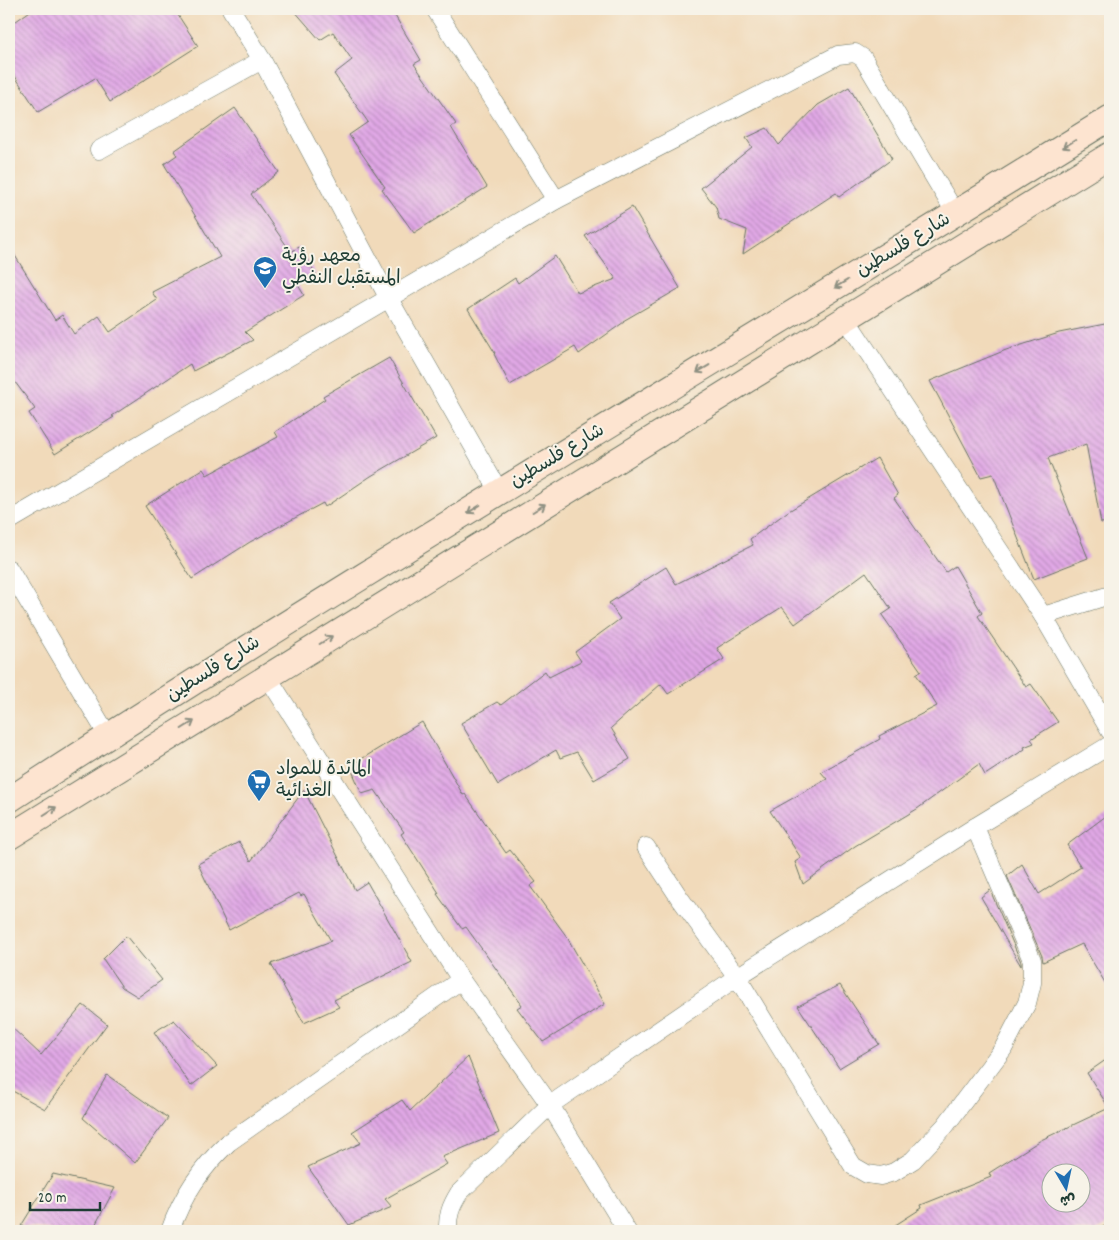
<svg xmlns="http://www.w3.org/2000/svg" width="1119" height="1240" viewBox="0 0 1119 1240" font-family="Dekko,'Playpen Sans Arabic',sans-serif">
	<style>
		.building { fill: url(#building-back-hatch); fill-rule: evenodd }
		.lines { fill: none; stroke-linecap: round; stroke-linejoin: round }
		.street-casing { stroke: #687463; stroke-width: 19 }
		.secondary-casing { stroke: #687463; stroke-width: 27 }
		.street { stroke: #fff; stroke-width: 18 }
		.secondary { stroke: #fde4d0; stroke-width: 25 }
		.oneway { stroke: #8e9082 }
		.labels { text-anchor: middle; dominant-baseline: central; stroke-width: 4; stroke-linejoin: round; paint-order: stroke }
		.street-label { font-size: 19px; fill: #1f3d34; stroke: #f7f3e8 }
		.poi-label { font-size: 19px; fill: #1f3d34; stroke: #f7f3e8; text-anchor: start }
	</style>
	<defs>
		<pattern id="building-back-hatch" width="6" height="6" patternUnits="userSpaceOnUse" patternTransform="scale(1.25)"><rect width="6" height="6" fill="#e1a8e6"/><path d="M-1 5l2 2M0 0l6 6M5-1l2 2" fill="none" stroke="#b68abb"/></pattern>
	</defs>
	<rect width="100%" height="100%" fill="#f7f3e8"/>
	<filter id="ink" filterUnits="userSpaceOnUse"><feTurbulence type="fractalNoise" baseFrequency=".02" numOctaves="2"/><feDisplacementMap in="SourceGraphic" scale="10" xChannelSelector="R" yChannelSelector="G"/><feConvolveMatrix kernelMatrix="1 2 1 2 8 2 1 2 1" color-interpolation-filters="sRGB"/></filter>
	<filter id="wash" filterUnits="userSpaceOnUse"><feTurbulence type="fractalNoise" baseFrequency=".0096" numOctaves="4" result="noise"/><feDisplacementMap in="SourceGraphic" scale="20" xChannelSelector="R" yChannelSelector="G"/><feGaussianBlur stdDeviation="1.12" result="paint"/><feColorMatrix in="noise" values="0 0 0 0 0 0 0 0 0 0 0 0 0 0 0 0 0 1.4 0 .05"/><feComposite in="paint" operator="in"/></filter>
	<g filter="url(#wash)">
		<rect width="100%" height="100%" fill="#f1daba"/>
		<g id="blocks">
			<g class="building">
				<path d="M33 9H174L198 46 110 102 95 78 38 112 9 67V26Z"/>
				<path d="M293 9H391L421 60 414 64 456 124 451 127 487 187 414 233 382 189 385 187 349 135 368 122 334 74 352 60 333 32 320 40Z"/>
				<path d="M849 87 892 159 839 197 836 193 743 254 747 230 719 219 716 207 701 188 752 147 746 138 767 128 779 145 818 105Z"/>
				<path d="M235 108 279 172 251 194 291 252 299 247 316 274 298 285 304 295 245 332 253 340 193 371 190 364 112 416 114 417 55 454 29 413 35 409 9 374V246L55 320 62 315 74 334 99 316 110 332 157 300 152 292 220 257 164 164 177 155 174 151Z"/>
				<path d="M632 207 680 288 623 321 624 322 579 354 575 347 510 385 494 354 495 353 468 309 515 278 518 283 555 256 578 293 616 279 585 236Z"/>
				<path d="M1110 323V522L1101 523 1086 444 1048 458 1088 558 1034 579 993 474 981 477 930 381 1006 350 1059 333Z"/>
				<path d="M389 358 436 438 371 476 325 507 323 503 250 542 192 579 145 506 203 469 207 475 278 437 275 432 325 399 323 396Z"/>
				<path d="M877 458 898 495 894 498 946 572 955 566 982 613 978 616 1026 687 1031 684 1058 722 1031 739 1034 743 1024 747 1025 749 985 775 979 764 917 809 855 846 803 884 795 862 801 858 770 811 827 779 821 772 880 739 879 736 937 706 916 674 921 671 882 615 891 609 866 572 795 624 782 607 717 648 724 659 668 694 661 684 611 728 630 759 594 780 577 752 560 758 556 750 498 785 461 723 497 702 501 705 545 671 549 677 581 661 575 652 620 619 609 603 666 567 676 584 753 545 750 539 787 512Z"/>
				<path d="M422 722 463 795 465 794 506 853 510 850 536 882 530 886 567 937 605 1004 543 1042 517 1008 522 1005 466 927 462 929 437 894 439 893 401 834 404 832 375 790 362 794 350 766Z"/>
				<path d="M304 790 355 890 367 882 412 962 334 1000 339 1007 304 1023 271 964 331 941 304 894 301 896 299 893 229 930 198 864 239 842 251 861Z"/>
				<path d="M1110 813V991L1082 944 1043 962 1042 956 1007 876 1022 864 1039 894 1081 867 1067 845Z"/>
				<path d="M990 890 1021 962V966L981 897Z"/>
				<path d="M126 936 162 980 138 997 122 987 103 959Z"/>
				<path d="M840 985 879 1044 839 1068 798 1006Z"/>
				<path d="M83 1005 107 1024 45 1109 9 1089V1025L41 1055Z"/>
				<path d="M174 1020 217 1066 191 1086 154 1032Z"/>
				<path d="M468 1057 499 1133 442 1157 447 1164 385 1199 392 1207 349 1225 308 1167 361 1143 352 1132 402 1100 410 1111Z"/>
				<path d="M1110 1057V1223L1096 1231H886L922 1208 921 1205 991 1177 989 1173 1041 1140 1109 1108 1087 1073ZM1052 1172H1082V1202H1052Z"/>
				<path d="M107 1075 168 1118 135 1163 83 1118Z"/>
				<path d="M53 1174 115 1188 92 1231H61L21 1226Z"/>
			</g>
		</g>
	</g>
	<g filter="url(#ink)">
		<use href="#blocks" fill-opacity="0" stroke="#687463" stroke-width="1"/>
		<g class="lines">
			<g class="street-casing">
				<g id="street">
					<path d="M231 9 262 60 389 299 500 493"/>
					<path d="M435 9 556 200"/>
					<path d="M99 150 262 60"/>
					<path d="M846 319 1043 616 1110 731"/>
					<path d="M9 521 556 200 838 55 855 53 863 58 956 214"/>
					<path d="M9 569 108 736"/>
					<path d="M1043 616 1110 595"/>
					<path d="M267 676 461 980 550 1105 627 1231"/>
					<path d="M646 847 679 897 737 977 853 1166 867 1174 881 1176 894 1172 913 1160 945 1126 1003 1049 1027 1003 1032 983V960L975 827"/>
					<path d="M170 1231C182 1196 202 1167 229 1142L461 980"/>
					<path d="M448 1231C447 1216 451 1206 459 1193L550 1105 737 977 975 827 1110 745"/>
				</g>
			</g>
			<g class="secondary-casing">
				<g id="secondary">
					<path d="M9 800C371 565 743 346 1110 118"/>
					<path d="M9 837 1110 155"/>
				</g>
			</g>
			<use href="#street" class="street"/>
			<use href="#secondary" class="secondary"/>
		</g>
		<defs><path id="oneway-shaft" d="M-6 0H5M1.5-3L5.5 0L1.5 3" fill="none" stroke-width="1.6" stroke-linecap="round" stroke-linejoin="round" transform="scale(1.25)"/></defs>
		<g class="oneway">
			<use href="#oneway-shaft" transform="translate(1069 144) rotate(148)"/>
			<use href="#oneway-shaft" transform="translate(841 284) rotate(149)"/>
			<use href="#oneway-shaft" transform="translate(703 369) rotate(149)"/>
			<use href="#oneway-shaft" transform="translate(539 508) rotate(-32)"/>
			<use href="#oneway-shaft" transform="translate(474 509) rotate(148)"/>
			<use href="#oneway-shaft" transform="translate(326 640) rotate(-32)"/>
			<use href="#oneway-shaft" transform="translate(188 725) rotate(-32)"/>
			<use href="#oneway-shaft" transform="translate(50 811) rotate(-32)"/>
		</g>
	</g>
	<defs>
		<g id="school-pin" transform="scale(1.25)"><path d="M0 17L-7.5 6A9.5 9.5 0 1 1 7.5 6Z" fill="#1f6fb2" stroke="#f7f3e8"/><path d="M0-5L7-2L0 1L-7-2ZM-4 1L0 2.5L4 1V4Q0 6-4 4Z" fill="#fff"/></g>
		<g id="supermarket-pin" transform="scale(1.25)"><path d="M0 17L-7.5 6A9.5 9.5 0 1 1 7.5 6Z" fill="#1f6fb2" stroke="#f7f3e8"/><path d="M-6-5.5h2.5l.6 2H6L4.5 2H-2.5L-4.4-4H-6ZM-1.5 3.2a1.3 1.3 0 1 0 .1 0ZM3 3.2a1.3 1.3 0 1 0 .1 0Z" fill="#fff"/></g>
	</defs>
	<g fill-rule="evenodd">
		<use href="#school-pin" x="265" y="268"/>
		<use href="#supermarket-pin" x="259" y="781"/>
	</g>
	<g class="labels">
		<g class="street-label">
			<text transform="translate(904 246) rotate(-31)">شارع فلسطين</text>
			<text transform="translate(558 457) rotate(-31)">شارع فلسطين</text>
			<text transform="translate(214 670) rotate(-32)">شارع فلسطين</text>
		</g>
		<g class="poi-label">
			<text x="282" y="257">معهد رؤية<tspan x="282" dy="22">المستقبل النفطي</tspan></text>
			<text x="276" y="770">المائدة للمواد<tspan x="276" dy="22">الغذائية</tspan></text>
		</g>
	</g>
	<rect width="1119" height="1240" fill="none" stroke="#f7f3e8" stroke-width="30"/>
	<g transform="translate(1066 1188) rotate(171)"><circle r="24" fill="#f7f3e8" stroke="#a1aaa0"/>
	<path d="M0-4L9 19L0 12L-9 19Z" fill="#1f6fb2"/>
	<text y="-8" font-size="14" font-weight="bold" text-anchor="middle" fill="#1f3d34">ش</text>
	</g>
	<path d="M30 1202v8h70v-8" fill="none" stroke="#1f3d34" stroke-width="2.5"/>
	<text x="38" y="1202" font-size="15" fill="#1f3d34" stroke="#f7f3e8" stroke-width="4" paint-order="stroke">20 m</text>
</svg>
